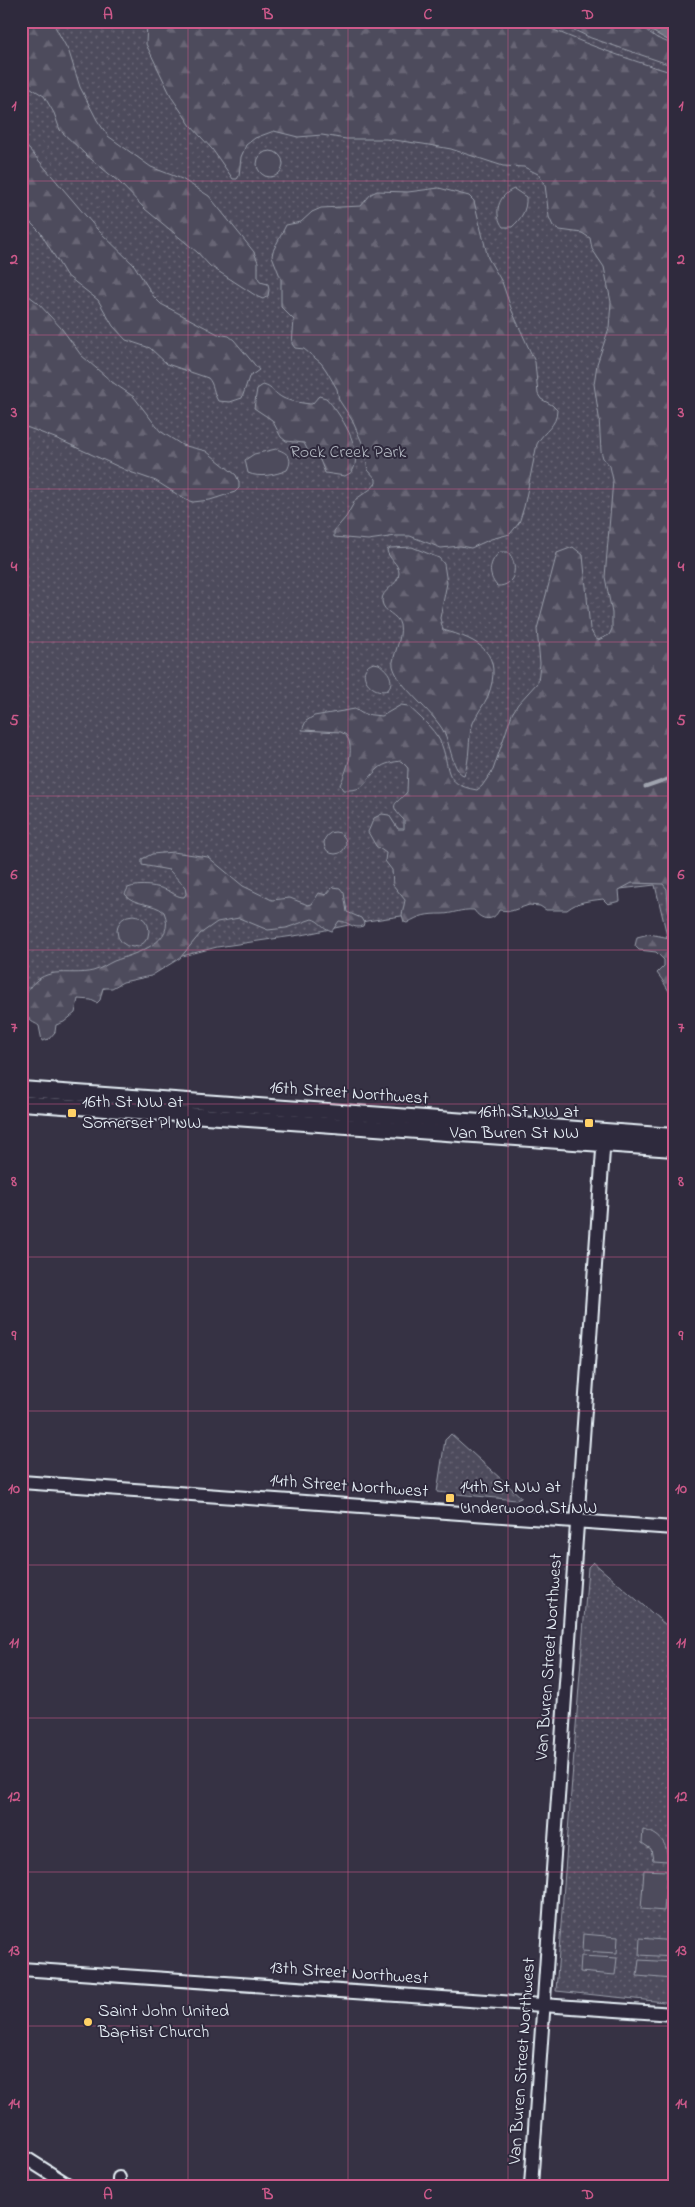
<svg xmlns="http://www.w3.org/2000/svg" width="695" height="2207" viewBox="0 0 695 2207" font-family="'Indie Flower',sans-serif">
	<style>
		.grass { fill: url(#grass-dots); stroke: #9a9eaa }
		.forest { fill: url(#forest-firs); stroke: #9a9eaa }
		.garden { fill: #4d4b5c; stroke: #9a9eaa }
		.water { fill: url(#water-waves); stroke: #a0a4af }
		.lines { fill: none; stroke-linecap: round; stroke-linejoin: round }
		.stream { stroke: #a0a4af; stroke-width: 3 }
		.secondary-casing { stroke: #e8f1f8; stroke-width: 16 }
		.primary-casing { stroke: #e8f1f8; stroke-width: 18 }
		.secondary { stroke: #2f2a3d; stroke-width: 12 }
		.primary { stroke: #2f2a3d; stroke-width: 14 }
		.grid { fill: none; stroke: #cd598a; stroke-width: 1; stroke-opacity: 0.55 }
		.poi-dot { fill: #ffd166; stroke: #2f2a3d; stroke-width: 2 }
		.labels { text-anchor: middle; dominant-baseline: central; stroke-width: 4; stroke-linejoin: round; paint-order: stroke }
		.park-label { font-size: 18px; fill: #b2b7c1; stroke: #2f2a3d }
		.street-label { font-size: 18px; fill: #e8f1f8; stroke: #2f2a3d }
		.poi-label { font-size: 18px; fill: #e8f1f8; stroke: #2f2a3d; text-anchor: start }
		.neatline { fill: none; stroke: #cd598a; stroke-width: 2 }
		.grid-label { font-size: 16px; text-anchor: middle; font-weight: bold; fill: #cd598a }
	</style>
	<defs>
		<pattern id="grass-dots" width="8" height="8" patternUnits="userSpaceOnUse" patternTransform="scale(1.25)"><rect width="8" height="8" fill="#4d4b5c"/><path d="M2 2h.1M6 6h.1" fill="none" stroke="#676574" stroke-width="1.8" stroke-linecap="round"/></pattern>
		<pattern id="forest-firs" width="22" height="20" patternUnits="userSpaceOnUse" patternTransform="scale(1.25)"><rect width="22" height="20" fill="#4d4b5c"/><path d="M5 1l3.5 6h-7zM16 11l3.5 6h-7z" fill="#676574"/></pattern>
		<pattern id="water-waves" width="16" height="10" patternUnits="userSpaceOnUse" patternTransform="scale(1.25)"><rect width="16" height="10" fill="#70717f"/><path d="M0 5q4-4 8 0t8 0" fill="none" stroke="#5b5c64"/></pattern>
	</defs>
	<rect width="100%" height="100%" fill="#363244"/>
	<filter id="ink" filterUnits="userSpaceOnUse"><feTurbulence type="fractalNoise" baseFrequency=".02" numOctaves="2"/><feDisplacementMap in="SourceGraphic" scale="10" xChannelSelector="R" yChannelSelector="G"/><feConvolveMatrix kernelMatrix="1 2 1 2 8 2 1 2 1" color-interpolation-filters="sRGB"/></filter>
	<g filter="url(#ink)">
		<g class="grass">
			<path d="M21 21H674V977L665 927 655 885 463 907 367 921 307 934 217 947 163 961 137 975 21 1022Z"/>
			<path d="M451 1434 521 1497V1498L516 1500 437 1492 445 1440Z"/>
			<path d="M593 1562 674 1632V2003L556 1991 588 1567Z"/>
		</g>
		<g class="forest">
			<path d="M21 21H52L69 52 80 87 97 120 108 136 151 167 182 179 209 196 254 252 258 262V277L260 282 268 284 269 290 268 296 263 299 258 297 210 266 197 252 145 209 119 182 86 155 60 130 54 113 44 96 28 86 21 77Z"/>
			<path d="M147 21H534C579 42 626 59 674 73V998C667 990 664 981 657 973L664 966V960L656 952 639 950 635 946 637 937 649 934 670 938 667 889 663 884 632 883 619 890 620 901 608 904 603 899C589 901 578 901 567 910H546L540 906 529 905 511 911 499 910C494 922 481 921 474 910 460 909 453 914 442 914 427 914 420 915 407 923L404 922 402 915 405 900 393 885 392 870 385 861 386 853 376 846 368 832 374 818 382 814 389 815 398 829H404V820C387 803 396 805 407 792L408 768 401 761C394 762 384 763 378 769 363 782 367 791 343 790L340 785C346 771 356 750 346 735L341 732 302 730 306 721 314 716 355 709 363 714 382 716 401 705 408 706C419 716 433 728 440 741 452 767 440 784 477 790L482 786 493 770 512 714 518 704 538 682 540 663 537 629 557 553 573 547 583 555 590 629 595 638 598 640 609 635 612 629V613L605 577 613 480 610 466 603 458 601 451 599 417 594 384 597 364 609 328 611 302 604 267 592 249 590 238 582 233 560 230 553 226 549 217 545 185 538 174 524 167 503 166 451 149 423 144 386 139H346L322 135 298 137 274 131 255 138 246 145 241 157 239 176 237 179H233L212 149 191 126 172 98 146 44Z"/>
			<path d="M555 21 623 22 639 25 657 38 674 45V66L591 38Z"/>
			<path d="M21 146 29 149 97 229 134 265 154 297 161 304 218 334 229 336 234 340 259 370 249 377 242 398 230 402 218 401C213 393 214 384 208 378L167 364 150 348 126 340 113 326 98 300 66 275 40 232 21 213Z"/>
			<path d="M439 188 469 196 474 201 488 258 502 282 512 311 535 362 538 394 541 399 552 405 557 410C557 427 544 430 537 444L524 507 519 523 510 534 491 539 471 548 460 546 441 548 410 536H396L368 540 334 537V531L346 517 356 499 372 488 376 483V479L368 470 364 447 352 420 339 400 337 389 326 370 321 363 304 349 295 348 292 344 294 320 281 307V279L272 256 273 251 286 225 301 222 312 212 321 208 361 206 371 194 377 191 408 192Z"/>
			<path d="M21 294 29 296 37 302 62 329 81 355 112 382 134 397 160 431 182 445 206 451 236 475 239 482V488L235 492 210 500 193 502 186 500 156 481 130 472 60 440 21 425Z"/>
			<path d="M263 385C272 387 275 394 283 398 288 401 307 404 312 404L319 396 326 398C340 413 365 451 352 472L345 476 325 473 320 460 308 451 304 443 286 441 281 437 272 420 254 408 257 389Z"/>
			<path d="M412 547 439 558 444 564 447 583 440 618 443 630C480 640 504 653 488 696 484 705 477 713 473 723 467 740 471 758 464 775 453 773 450 743 444 732 433 711 398 687 393 666 391 658 403 639 400 625 398 614 383 613 382 601 381 589 399 586 399 573 399 563 388 559 387 550L390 548Z"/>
			<path d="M173 852 208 857 243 886 272 900 290 898 308 905 312 904 319 893 326 895 333 887 340 888 344 893 347 912 361 918 364 923 363 926C352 930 349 921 339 921L332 931C322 928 320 921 312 919L286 928 268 930 239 918 217 922 200 934 180 958 151 976 123 982 112 988H103L100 1000 97 1003 91 1000 78 999 75 1013 64 1022 56 1025 55 1032 49 1039 42 1041 39 1026C36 1023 31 1023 28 1017 17 996 33 976 55 973 67 972 81 974 93 971 101 969 107 964 114 961 136 953 177 943 164 912 153 902 133 906 125 894L128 888C139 883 159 886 169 891 174 894 178 897 184 897L186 894 185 887 169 870 142 865V859L152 854Z"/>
		</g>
		<g class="garden">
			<circle cx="270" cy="164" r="13"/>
			<path d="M514 189 526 197C527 210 521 219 512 227H503C493 214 498 195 514 189Z"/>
			<path d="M276 449C287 452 294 458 287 470 276 475 259 478 248 473L245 460 254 454Z"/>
			<path d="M500 552H508C519 564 516 587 497 586 487 575 489 561 500 552Z"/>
			<path d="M374 663 379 664C388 671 395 679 388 690 370 696 353 669 374 663Z"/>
			<circle cx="335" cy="843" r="11"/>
			<circle cx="133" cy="931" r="16"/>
			<path d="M643 1830C659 1833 669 1844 667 1861L653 1860 651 1849 642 1843Z"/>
			<path d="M644 1870 667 1871 664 1911 641 1909Z"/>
			<path d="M669 1871 674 1872V1911L666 1910Z"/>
			<path d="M583 1934 618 1937 617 1953 582 1951Z"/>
			<path d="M640 1938 674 1941V1957L639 1955Z"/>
			<path d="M581 1956 617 1958 615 1975 580 1972Z"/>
			<path d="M639 1960 674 1962 673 1979 637 1976Z"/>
		</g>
		<path class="water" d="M630 21H674V43C658 36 646 26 630 21Z"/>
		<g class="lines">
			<path class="stream" d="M645 787 674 777"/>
			<g class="secondary-casing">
				<g id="secondary">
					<path d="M21 1482 674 1528"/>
					<path d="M21 1969 674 2014"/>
					<path d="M21 2155 70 2186"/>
					<path d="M119 2178V2186"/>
					<path d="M531 2186 604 1136"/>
				</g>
			</g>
			<g class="primary-casing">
				<g id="primary">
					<path d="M21 1089 674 1136"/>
					<path d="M21 1103 674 1149"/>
				</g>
			</g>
			<use href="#secondary" class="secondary"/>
			<use href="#primary" class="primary"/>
		</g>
	</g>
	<path class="grid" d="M188 21V2186M348 21V2186M508 21V2186M21 181H674M21 335H674M21 489H674M21 642H674M21 796H674M21 950H674M21 1104H674M21 1257H674M21 1411H674M21 1565H674M21 1718H674M21 1872H674M21 2026H674"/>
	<g class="poi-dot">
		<rect x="67" y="1108" width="10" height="10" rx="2.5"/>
		<rect x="584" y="1118" width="10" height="10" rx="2.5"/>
		<rect x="445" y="1493" width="10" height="10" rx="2.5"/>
		<circle cx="88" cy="2022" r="5"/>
	</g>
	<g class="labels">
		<g class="park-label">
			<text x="348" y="453">Rock Creek Park</text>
		</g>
		<g class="street-label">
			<text transform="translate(349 1094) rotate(4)">16th Street Northwest</text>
			<text transform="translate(349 1487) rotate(4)">14th Street Northwest</text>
			<text transform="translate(550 1657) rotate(-86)">Van Buren Street Northwest</text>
			<text transform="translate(349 1974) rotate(4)">13th Street Northwest</text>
			<text transform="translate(523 2061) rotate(-86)">Van Buren Street Northwest</text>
		</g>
		<g class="poi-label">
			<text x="82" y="1103">16th St NW at<tspan x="82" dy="21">Somerset Pl NW</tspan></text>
			<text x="579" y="1113" text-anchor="end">16th St NW at<tspan x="579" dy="21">Van Buren St NW</tspan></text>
			<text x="460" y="1488">14th St NW at<tspan x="460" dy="21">Underwood St NW</tspan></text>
			<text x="98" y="2012">Saint John United<tspan x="98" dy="21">Baptist Church</tspan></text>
		</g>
	</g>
	<rect width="695" height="2207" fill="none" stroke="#2f2a3d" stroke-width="55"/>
	<rect x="28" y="28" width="640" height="2152" class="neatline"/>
	<g class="grid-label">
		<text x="108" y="19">A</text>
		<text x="268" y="19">B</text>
		<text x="428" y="19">C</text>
		<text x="588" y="19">D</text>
		<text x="14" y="110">1</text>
		<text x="681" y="110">1</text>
		<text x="14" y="264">2</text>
		<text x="681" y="264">2</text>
		<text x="14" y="417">3</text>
		<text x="681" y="417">3</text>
		<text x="14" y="571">4</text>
		<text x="681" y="571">4</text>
		<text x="14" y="725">5</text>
		<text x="681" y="725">5</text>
		<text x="14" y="879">6</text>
		<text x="681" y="879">6</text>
		<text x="14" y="1032">7</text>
		<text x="681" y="1032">7</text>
		<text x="14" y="1186">8</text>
		<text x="681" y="1186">8</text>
		<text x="14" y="1340">9</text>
		<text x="681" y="1340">9</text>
		<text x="14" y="1493">10</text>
		<text x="681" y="1493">10</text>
		<text x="14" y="1647">11</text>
		<text x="681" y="1647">11</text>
		<text x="14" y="1801">12</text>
		<text x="681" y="1801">12</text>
		<text x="14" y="1955">13</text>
		<text x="681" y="1955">13</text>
		<text x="14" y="2108">14</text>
		<text x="681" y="2108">14</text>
		<text x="108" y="2199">A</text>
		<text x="268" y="2199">B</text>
		<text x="428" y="2199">C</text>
		<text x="588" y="2199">D</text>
	</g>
</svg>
